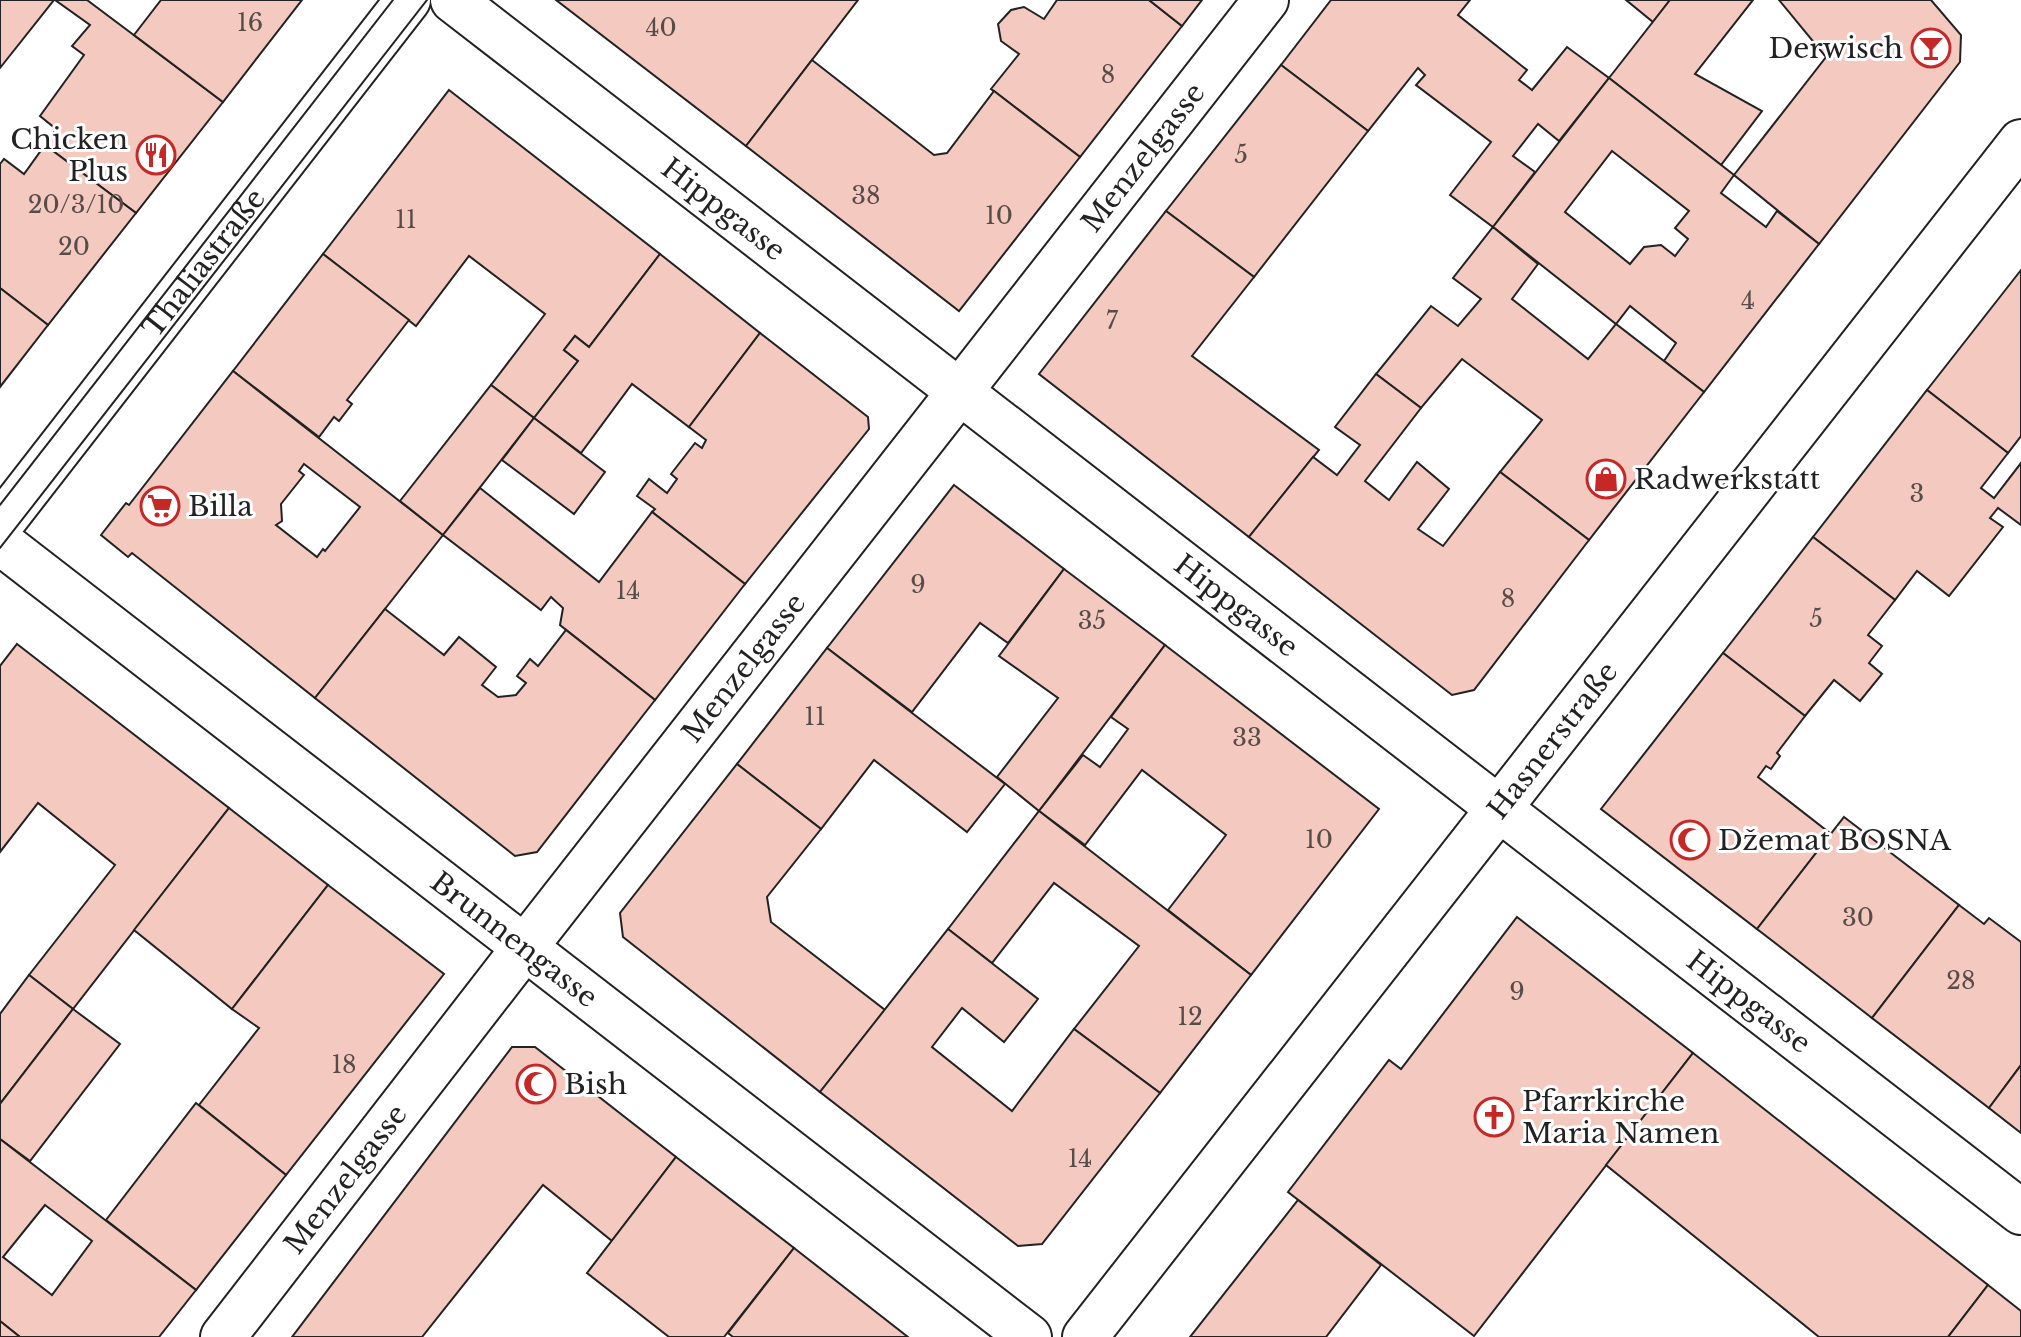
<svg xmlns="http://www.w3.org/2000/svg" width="2021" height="1337" viewBox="0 0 2021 1337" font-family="'Libre Baskerville',serif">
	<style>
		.building { fill: #f3c9c0; stroke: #222; stroke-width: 2; fill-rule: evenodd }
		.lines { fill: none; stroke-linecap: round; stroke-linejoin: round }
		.street-casing { stroke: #222; stroke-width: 48 }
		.secondary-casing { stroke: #222; stroke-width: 48 }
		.street { stroke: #fff; stroke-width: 44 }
		.secondary { stroke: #fff; stroke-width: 44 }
		.tram { stroke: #222; stroke-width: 2 }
		.labels { text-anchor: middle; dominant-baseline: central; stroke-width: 6; stroke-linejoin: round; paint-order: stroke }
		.number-label { font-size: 24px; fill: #564c4a }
		.poi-label { font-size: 28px; fill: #222; stroke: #fff; text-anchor: start }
		.street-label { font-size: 28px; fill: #222; stroke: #fff }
	</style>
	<rect width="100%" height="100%" fill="#fff"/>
	<g class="building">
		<path d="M0 0H54L0 68Z"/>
		<path d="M55 0H87L223 102 136 213 45 145 56 129 40 116 84 55 72 46 90 25Z"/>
		<path d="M161 0H302L223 102 134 35Z"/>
		<path d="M556 0H858L746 146Z"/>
		<path d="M1057 0H1149L1182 26 1080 157 991 89 1019 54 1001 41 998 24 1011 10 1024 7 1044 19Z"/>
		<path d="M1149 0H1202L1182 26Z"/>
		<path d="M1331 0H1470L1458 15 1527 70 1519 80 1532 90 1567 47 1609 78 1559 141 1538 124 1513 156 1535 172 1493 227 1450 195 1491 142 1416 85 1425 75 1418 68 1368 131 1281 65Z"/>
		<path d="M1626 0H1670L1653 22Z"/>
		<path d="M1670 0H1753L1695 74 1762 111 1721 165 1609 78Z"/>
		<path d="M1779 0H1931L1961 35 1960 62 1819 244 1734 175 1826 57Z"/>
		<path d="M812 60 934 155 947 153 994 91 1080 157 959 311 746 146Z"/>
		<path d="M1281 65 1368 131 1254 277 1166 211Z"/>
		<path d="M1609 78 1734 175 1721 193 1766 227 1777 211 1819 244 1704 392 1664 361 1676 343 1630 306 1616 324 1493 227ZM1612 151 1689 211 1675 228 1688 239 1675 256 1661 245 1644 247 1630 264 1565 212Z"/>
		<path d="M449 90 660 254 589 347 575 336 564 350 578 361 534 418 491 385 545 314 469 256 416 326 323 254Z"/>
		<path d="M45 145 136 213 48 325 0 288V164L4 159 24 174Z"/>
		<path d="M1166 211 1254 277 1192 356 1319 450 1249 537 1039 374Z"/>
		<path d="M1493 227 1538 264 1512 299 1588 359 1616 324 1704 392 1589 540 1500 472 1542 420 1462 359 1421 408 1376 374 1431 306 1458 326 1481 299 1453 278Z"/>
		<path d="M323 254 409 320 347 400 352 404 339 421 334 417 319 437 233 371Z"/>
		<path d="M660 254 760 333 689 427 632 384 581 453 534 418 578 361 564 350 575 336 589 347Z"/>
		<path d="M2021 270V436L2008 453 1927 390Z"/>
		<path d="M0 288 48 325 0 387Z"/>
		<path d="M760 333 868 417 869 429 745 584 652 512 655 509 637 496 649 479 667 493 677 479 671 474 695 443 702 448 706 440 689 427Z"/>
		<path d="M233 371 443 535 315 698 132 553 128 557 101 535 126 503 129 505ZM304 464 360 507 325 551 323 549 317 557 276 525 282 521 281 504 304 475 299 471Z"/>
		<path d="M1376 374 1421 408 1365 481 1389 500 1417 462 1449 489 1418 529 1443 546 1500 472 1589 540 1474 690 1452 695 1249 537 1313 457 1337 475 1360 445 1335 427Z"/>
		<path d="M491 385 534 418 443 535 400 501Z"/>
		<path d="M1927 390 2008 453 1981 488 1994 498 2021 463V525L1998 508 1990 518 2003 527 1949 596 1917 571 1895 600 1813 537Z"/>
		<path d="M534 418 605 472 574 514 502 460Z"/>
		<path d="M954 485 1064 569 1008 643 980 623 912 712 827 648Z"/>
		<path d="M480 488 599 582 652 512 745 584 655 700 560 625 563 608 551 597 541 610 443 535Z"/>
		<path d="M1813 537 1895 600 1868 635 1882 646 1869 663 1882 674 1860 701 1834 680 1805 716 1723 653Z"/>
		<path d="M1064 569 1165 645 1039 811 997 777 1058 698 999 656Z"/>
		<path d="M385 609 444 655 459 637 496 667 482 685 498 697 516 695 526 683 517 676 530 659 538 666 566 630 655 700 537 852 515 856 315 698Z"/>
		<path d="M17 644 229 808 73 1009 29 975 115 865 38 803 0 852V666Z"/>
		<path d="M1165 645 1379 809 1251 975 1168 910 1226 835 1142 770 1085 845 1039 811 1083 755 1100 767 1128 729 1111 717Z"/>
		<path d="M827 648 1005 784 967 832 874 760 821 829 737 764Z"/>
		<path d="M1723 653 1805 716 1777 753 1780 756 1771 769 1766 766 1758 777 1831 834 1757 929 1601 809Z"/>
		<path d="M737 764 821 829 767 897 771 922 885 1010 820 1092 623 937 620 913Z"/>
		<path d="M229 808 328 885 232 1009 134 930Z"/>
		<path d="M1039 811 1251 975 1160 1093 1074 1029 1139 946 1054 883 992 963 948 929Z"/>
		<path d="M1844 817 1959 905 1872 1018 1757 929Z"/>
		<path d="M328 885 444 974 286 1175 199 1105 259 1028 232 1009Z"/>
		<path d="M1959 905 1984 924 1989 918 2021 942V1065L1989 1108 1872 1018Z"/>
		<path d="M1517 917 1693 1053 1474 1336 1288 1192 1389 1060 1401 1069Z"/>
		<path d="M948 929 1038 999 1004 1042 962 1008 932 1047 1012 1111 1074 1029 1160 1093 1042 1244 1018 1246 820 1092Z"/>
		<path d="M29 975 73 1009 0 1104V1014Z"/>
		<path d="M73 1009 120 1044 30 1161 0 1139V1104Z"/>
		<path d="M512 1047H535L676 1157 612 1241 543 1185 422 1337H292Z"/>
		<path d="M1693 1053 1988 1285 1948 1337H1819L1606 1165Z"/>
		<path d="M2021 1065V1133L1989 1108Z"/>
		<path d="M196 1103 286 1175 196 1290 106 1220Z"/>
		<path d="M0 1139 196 1290 159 1337H20L0 1321ZM45 1205 92 1241 52 1295 3 1257Z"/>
		<path d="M676 1157 794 1248 724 1337H669L587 1273Z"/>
		<path d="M1298 1200 1381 1265 1326 1337H1190Z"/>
		<path d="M794 1248 908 1337H733L728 1333Z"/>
		<path d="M1988 1285 2021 1311V1337H1948Z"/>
		<path d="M0 1321 20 1337H0Z"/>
	</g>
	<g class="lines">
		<g class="street-casing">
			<g id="street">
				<path id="s1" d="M453 0 2021 1212"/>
				<path id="s2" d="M0 542 1029 1337"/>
				<path id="s3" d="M223 1337 525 947 1266 0"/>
				<path id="s4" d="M1085 1337 2021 142"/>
			</g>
		</g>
		<g class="secondary-casing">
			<g id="secondary">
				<path id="s5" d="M0 525 408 0"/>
			</g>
		</g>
		<use href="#street" class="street"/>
		<use href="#secondary" class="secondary"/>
		<g class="tram">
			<path d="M0 505 393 0"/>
			<path d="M0 548 427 0"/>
		</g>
	</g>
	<defs>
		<g id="bar-ring" transform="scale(2)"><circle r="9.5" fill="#fff" stroke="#c62828" stroke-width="1.5"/><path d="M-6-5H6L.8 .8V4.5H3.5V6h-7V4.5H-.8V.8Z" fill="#c62828"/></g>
		<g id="restaurant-ring" transform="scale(2)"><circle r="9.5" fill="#fff" stroke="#c62828" stroke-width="1.5"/><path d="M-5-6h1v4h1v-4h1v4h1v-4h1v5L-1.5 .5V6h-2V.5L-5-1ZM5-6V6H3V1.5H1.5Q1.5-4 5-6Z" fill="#c62828"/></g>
		<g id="shop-ring" transform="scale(2)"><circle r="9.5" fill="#fff" stroke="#c62828" stroke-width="1.5"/><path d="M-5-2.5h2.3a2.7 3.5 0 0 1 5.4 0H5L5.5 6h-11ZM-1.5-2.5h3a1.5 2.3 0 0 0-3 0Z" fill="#c62828"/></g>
		<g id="supermarket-ring" transform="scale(2)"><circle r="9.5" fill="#fff" stroke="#c62828" stroke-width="1.5"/><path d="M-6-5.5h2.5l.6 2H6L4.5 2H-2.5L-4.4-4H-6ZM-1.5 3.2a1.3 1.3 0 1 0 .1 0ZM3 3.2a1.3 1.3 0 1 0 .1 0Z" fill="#c62828"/></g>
		<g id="mosque-ring" transform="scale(2)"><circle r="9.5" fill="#fff" stroke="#c62828" stroke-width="1.5"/><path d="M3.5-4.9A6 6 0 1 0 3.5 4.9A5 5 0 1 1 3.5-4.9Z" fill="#c62828"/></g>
		<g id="church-ring" transform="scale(2)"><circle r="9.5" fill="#fff" stroke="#c62828" stroke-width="1.5"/><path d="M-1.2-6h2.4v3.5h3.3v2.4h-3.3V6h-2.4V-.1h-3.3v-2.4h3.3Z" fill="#c62828"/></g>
	</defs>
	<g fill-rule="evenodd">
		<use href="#bar-ring" x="1931" y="48"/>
		<use href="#restaurant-ring" x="156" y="155"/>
		<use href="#shop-ring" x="1606" y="479"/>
		<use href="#supermarket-ring" x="160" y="506"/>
		<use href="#mosque-ring" x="1690" y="840"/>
		<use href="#mosque-ring" x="536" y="1084"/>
		<use href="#church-ring" x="1494" y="1117"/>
	</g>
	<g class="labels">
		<g class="number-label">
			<text x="250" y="22">16</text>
			<text x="661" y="27">40</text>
			<text x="1108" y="74">8</text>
			<text x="1241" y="154">5</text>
			<text x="866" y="195">38</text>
			<text x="76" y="204">20/3/10</text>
			<text x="999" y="215">10</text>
			<text x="406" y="219">11</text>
			<text x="74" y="246">20</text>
			<text x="1748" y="300">4</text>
			<text x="1112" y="320">7</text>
			<text x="1917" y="493">3</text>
			<text x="918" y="584">9</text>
			<text x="628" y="590">14</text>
			<text x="1508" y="598">8</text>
			<text x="1816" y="618">5</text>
			<text x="1092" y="620">35</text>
			<text x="815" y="716">11</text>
			<text x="1247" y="737">33</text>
			<text x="1319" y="839">10</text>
			<text x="1858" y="917">30</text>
			<text x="1961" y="980">28</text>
			<text x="1517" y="991">9</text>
			<text x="1190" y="1016">12</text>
			<text x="344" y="1064">18</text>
			<text x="1080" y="1158">14</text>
		</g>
		<g class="poi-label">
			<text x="1903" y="48" text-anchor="end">Derwisch</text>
			<text x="128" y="139" text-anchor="end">Chicken<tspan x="128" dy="32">Plus</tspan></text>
			<text x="1634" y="479">Radwerkstatt</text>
			<text x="188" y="506">Billa</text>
			<text x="1718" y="840">Džemat BOSNA</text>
			<text x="564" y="1084">Bish</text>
			<text x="1522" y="1101">Pfarrkirche<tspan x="1522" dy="32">Maria Namen</tspan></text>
		</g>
		<g class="street-label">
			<text stroke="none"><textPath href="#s3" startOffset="1496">Menzelgasse</textPath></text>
			<text stroke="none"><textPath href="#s1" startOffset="342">Hippgasse</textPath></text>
			<text stroke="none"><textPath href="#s5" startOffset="332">Thaliastraße</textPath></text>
			<text stroke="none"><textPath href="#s1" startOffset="990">Hippgasse</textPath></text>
			<text stroke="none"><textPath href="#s3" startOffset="848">Menzelgasse</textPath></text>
			<text stroke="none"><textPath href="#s4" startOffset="758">Hasnerstraße</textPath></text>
			<text stroke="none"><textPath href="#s2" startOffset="650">Brunnengasse</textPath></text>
			<text stroke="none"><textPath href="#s1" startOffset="1638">Hippgasse</textPath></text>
			<text stroke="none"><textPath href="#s3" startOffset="200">Menzelgasse</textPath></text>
		</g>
	</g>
</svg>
